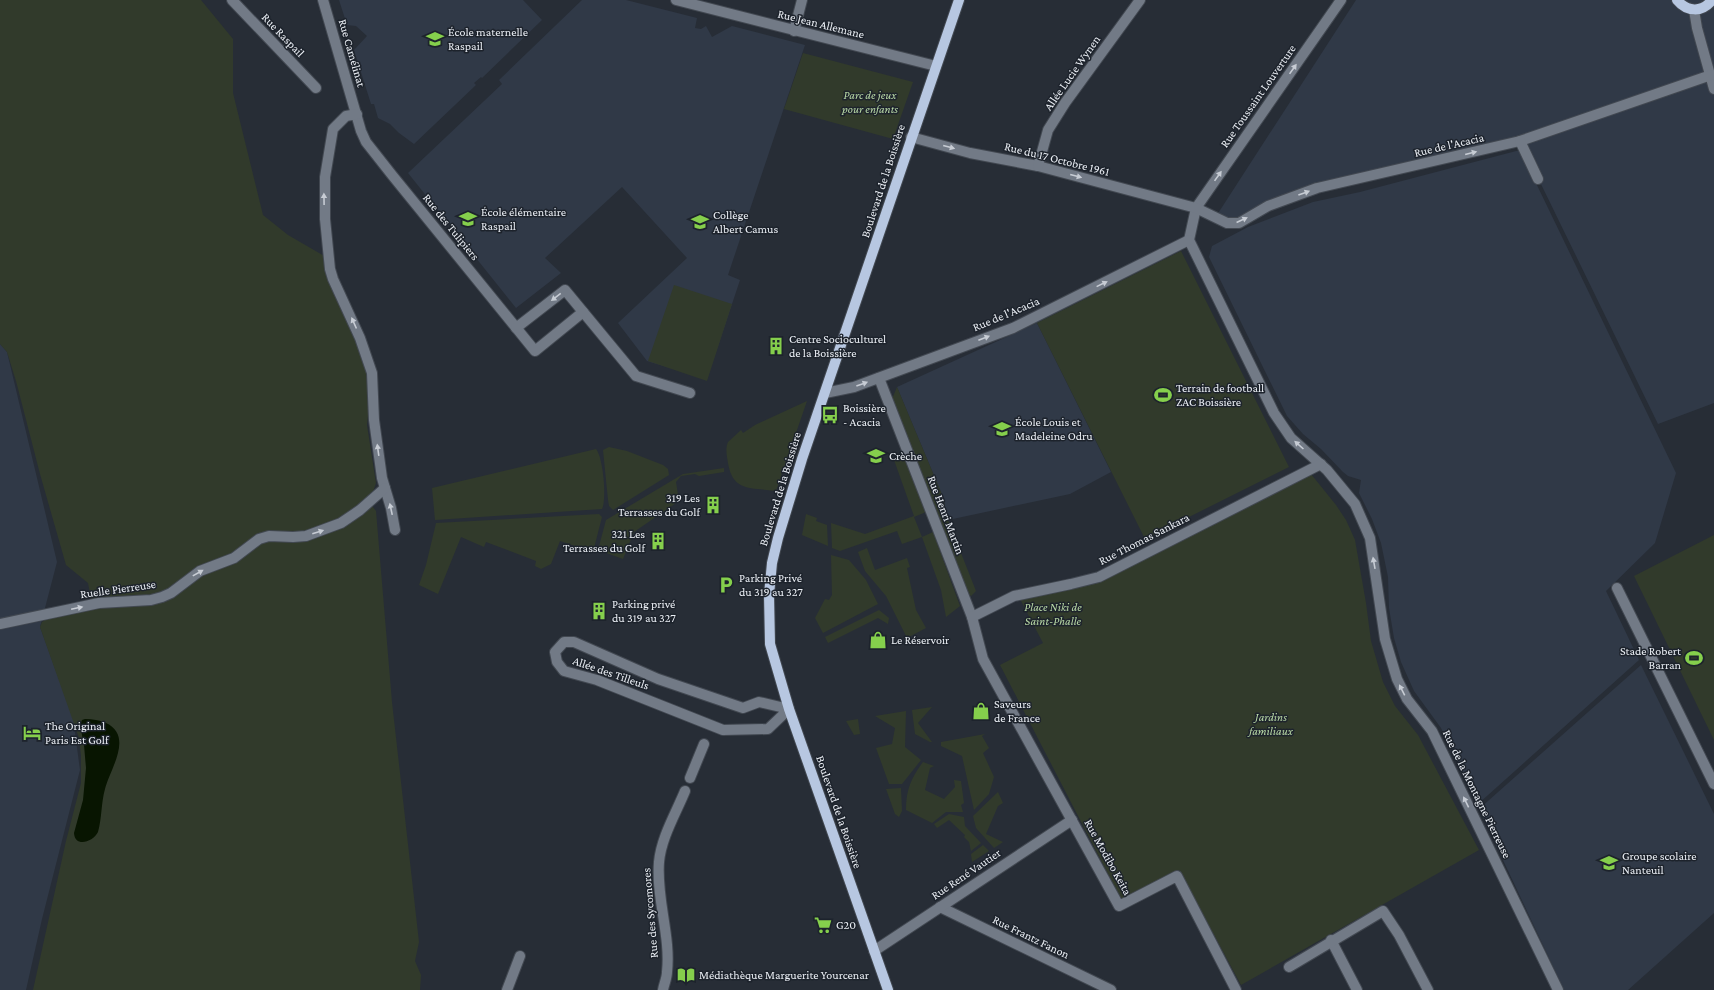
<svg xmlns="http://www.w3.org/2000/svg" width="1714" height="990" viewBox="0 0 1714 990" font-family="'Crimson Pro',serif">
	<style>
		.built { fill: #303947 }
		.green { fill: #313a2b }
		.water { fill: #081501 }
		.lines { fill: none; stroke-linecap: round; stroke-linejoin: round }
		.minor-casing { stroke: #424851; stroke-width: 12 }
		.major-casing { stroke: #424851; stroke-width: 12 }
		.minor { stroke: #727a86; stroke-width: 10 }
		.major { stroke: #b7c7e1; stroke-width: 10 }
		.oneway { fill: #c7ccd4 }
		.labels { text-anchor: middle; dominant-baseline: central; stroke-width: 3; stroke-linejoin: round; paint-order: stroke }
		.street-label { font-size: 12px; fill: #ebeff5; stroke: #1d232c }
		.poi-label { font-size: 12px; fill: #ebeff5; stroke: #1d232c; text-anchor: start }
		.park-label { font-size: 12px; font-style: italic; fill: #badaa7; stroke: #1d232c }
	</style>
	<rect width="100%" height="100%" fill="#272d36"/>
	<g class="built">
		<path d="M339 0H523L542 20 482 78 481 77 474 83 476 85 414 144 399 133 390 124 378 118 374 104H371L354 50 367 36 356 26 347 25Z"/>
		<path d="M582 0H626L697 18 695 28 701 29 706 26 712 37 732 26 805 45 728 275 740 280 707 379 647 361 618 323 687 258 622 187 545 258 561 273 516 308 408 173 502 84 499 80Z"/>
		<path d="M1356 0H1714V403L1658 424 1520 141 1317 188 1239 223 1215 218Z"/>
		<path d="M1520 150 1676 473 1655 543 1606 591 1639 660 1478 804 1441 728 1414 691 1401 662 1394 638 1389 608 1388 577 1381 543 1372 519 1359 493 1361 480 1348 476 1343 472 1321 449 1303 434 1287 416 1209 257 1212 246 1248 227 1313 202 1360 192Z"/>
		<path d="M1037 323 1111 472 1070 494 948 520 943 497 897 387Z"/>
		<path d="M0 344 7 352 57 562 40 627 73 718 80 770 42 919 26 990H0Z"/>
		<path d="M1641 665 1714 814V913L1628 990H1564L1479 809Z"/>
	</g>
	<g class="green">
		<path d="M0 0H201L233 39V93L263 215 288 235 326 257 367 372 369 406 367 425 376 483 373 492 367 499 376 511 392 702 419 942 415 961 421 975 420 990H33L66 841 81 783V756L79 738 40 627 42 622 46 619 93 609 88 583 66 565 40 474 16 381 7 352 0 344Z"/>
		<path d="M803 53 913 82 893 139 784 109Z"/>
		<path d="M1181 251 1289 467 1145 539 1037 323Z"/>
		<path d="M674 285 732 304 707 381 648 361Z"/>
		<path d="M897 387 943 497 948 520 976 591 971 596 966 592 892 399Z"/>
		<path d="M807 401 776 491C752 487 733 493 728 463 727 456 725 449 728 442L741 430 743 433 755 425Z"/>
		<path d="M609 447 627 451 663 465 668 469 669 475 613 510 609 506 608 500 603 450Z"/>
		<path d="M596 449C603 457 607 499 602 509L435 520 432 488Z"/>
		<path d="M894 460H907L926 512 914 517 922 537 933 532 960 606 946 617 941 590 922 537 902 544 897 531 840 551 832 548 831 523 865 534 914 516Z"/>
		<path d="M724 468V472L699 476 695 474 681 476 676 482 679 501 634 532 623 559 598 550 606 520 683 474Z"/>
		<path d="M1311 474 1336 505 1346 520 1355 540 1366 603 1371 641 1383 682 1395 706 1418 735 1479 850 1241 985 1179 870 1122 901 1000 665 1043 643 1020 599 1102 581 1215 522Z"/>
		<path d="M599 514 602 517 601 521 593 552 560 541 551 564 541 569 535 566 536 561 486 542 484 547 461 537 438 594 419 585 426 565 436 523Z"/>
		<path d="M806 514 817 518 816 521 827 525 828 546 802 535Z"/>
		<path d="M1714 535V740L1634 576Z"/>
		<path d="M867 548 875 570 907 558 910 567 907 568 916 610 926 628 907 638 886 596 865 571 858 552Z"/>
		<path d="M831 555 849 560 866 580 878 604 823 633 815 618 825 599 829 600 832 595Z"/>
		<path d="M879 610 889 618 888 624 878 618 828 643 825 637Z"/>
		<path d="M932 707 918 723 932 742H930L915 734 912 710Z"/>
		<path d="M906 711 905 747 921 760 902 784H889L876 748 892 744 895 728 875 716Z"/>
		<path d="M858 719 860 734 854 735 846 721Z"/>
		<path d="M985 734 982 736 989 748 983 753 994 777 989 794 974 810 962 756 941 746V742Z"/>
		<path d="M923 762 934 766 930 768 925 790 944 799 955 787 954 780 961 781 964 803 961 805 963 812H946L932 823 906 810C906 790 911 778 923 762Z"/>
		<path d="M901 788 902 811 899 817 895 814 886 789Z"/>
		<path d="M998 792 1003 803 998 806 986 834 1003 842 994 848 976 828 973 816Z"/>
		<path d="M949 814 964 817 965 826 981 843 971 851 969 842 964 837 965 835 949 820 937 828 934 824Z"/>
		<path d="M983 845 989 851 972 862 971 854Z"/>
	</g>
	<path class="water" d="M85 719C93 719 99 720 106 723 134 736 110 769 105 789 101 803 102 818 98 832 93 842 75 848 74 833L83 800 86 768 84 745 80 725 82 720Z"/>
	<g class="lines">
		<g class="minor-casing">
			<g id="minor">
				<path d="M232 0 316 88"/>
				<path d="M323 0 361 131 366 142 392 175 535 351 583 312"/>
				<path d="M676 0 936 66"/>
				<path d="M1341 0 1196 208 1189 240 1274 413 1291 438 1327 470 1355 504 1370 538 1385 639 1397 679 1407 699 1432 731 1558 990"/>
				<path d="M1694 10 1697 28 1714 89"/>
				<path d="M794 31 802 0"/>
				<path d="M357 114 346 116 333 129 325 177V219L330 269 333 279 360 338 372 373 374 420 382 478 391 508 395 530"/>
				<path d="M911 137 970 153 1038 166 1196 208 1227 223H1239L1268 206 1317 188 1520 141 1711 75"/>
				<path d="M1520 141 1538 179"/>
				<path d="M1038 166 1048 130 1065 103 1140 0"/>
				<path d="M516 328 565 290 636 376 690 393"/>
				<path d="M879 378 972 617 983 659 1119 906 1177 876 1236 990"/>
				<path d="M825 393 854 387 1013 328 1189 240"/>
				<path d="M1617 588 1714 784"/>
				<path d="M972 617 1014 596 1071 584 1099 577 1321 464"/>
				<path d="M0 624 99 603 151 600 162 597 171 593 200 571 234 558 259 539 269 536 293 537 306 536 341 523 360 510 385 488"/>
				<path d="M564 642H574L658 679 743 708 759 702 789 709 768 729 723 730 597 680 564 671 557 662 555 652Z"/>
				<path d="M690 778 704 744"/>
				<path d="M940 907 1111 990"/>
				<path d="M1331 940 1357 990"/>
				<path d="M874 951 1072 820"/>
				<path d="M1289 967 1383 911 1399 935 1428 990"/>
				<path d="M507 990 520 956"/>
				<path d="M663 990C664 984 667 978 667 972 671 936 656 899 659 862 661 838 676 813 685 791"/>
			</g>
		</g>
		<g class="major-casing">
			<g id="major">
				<path d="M1677 0C1687 12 1702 13 1712 0"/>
				<path d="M888 990 789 709 770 644 769 595 772 563 778 538 802 459 959 0"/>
			</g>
		</g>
		<use href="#minor" class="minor"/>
		<use href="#major" class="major"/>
	</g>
	<defs><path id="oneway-solid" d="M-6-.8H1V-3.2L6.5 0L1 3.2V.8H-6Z"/></defs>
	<g class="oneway">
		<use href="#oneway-solid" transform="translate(1293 69) rotate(-55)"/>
		<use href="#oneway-solid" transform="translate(949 147) rotate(15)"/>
		<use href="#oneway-solid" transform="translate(1471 153) rotate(-14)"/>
		<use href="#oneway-solid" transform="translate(1076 176) rotate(15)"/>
		<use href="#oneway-solid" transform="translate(1218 176) rotate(-55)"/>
		<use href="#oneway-solid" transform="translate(1304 193) rotate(-20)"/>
		<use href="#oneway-solid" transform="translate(324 199) rotate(-91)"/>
		<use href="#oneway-solid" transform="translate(1242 220) rotate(-25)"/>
		<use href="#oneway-solid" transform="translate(1102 284) rotate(-26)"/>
		<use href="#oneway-solid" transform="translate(556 297) rotate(142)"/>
		<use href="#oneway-solid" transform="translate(354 323) rotate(-114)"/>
		<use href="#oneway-solid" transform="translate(984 338) rotate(-21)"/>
		<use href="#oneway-solid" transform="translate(862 384) rotate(-20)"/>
		<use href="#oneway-solid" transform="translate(1299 445) rotate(-138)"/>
		<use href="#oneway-solid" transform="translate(378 450) rotate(-98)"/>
		<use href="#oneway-solid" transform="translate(391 509) rotate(-102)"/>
		<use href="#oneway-solid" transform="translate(318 532) rotate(-18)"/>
		<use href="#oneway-solid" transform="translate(1374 563) rotate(-100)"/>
		<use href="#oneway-solid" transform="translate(198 573) rotate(-29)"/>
		<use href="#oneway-solid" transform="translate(77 608) rotate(-12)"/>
		<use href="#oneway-solid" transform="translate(1402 690) rotate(-117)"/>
		<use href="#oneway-solid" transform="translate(1466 802) rotate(-116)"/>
	</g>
	<defs>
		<g id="school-bare" transform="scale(1.38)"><path d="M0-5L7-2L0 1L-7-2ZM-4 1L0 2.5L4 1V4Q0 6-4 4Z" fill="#85cf4c" stroke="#1d232c" stroke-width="2.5" paint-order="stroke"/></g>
		<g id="building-bare" transform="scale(1.38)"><path d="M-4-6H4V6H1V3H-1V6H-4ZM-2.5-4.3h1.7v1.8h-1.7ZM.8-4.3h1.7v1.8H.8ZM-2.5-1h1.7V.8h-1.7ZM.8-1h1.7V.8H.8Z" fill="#85cf4c" stroke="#1d232c" stroke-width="2.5" paint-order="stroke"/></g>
		<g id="stadium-bare" transform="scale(1.38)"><path d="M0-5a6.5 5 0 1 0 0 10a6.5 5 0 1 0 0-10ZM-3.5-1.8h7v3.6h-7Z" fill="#85cf4c" stroke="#1d232c" stroke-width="2.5" paint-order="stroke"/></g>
		<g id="bus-bare" transform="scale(1.38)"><path d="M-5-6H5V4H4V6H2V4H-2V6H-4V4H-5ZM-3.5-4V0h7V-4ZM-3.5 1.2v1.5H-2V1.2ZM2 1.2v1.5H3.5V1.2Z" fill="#85cf4c" stroke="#1d232c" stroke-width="2.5" paint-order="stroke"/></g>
		<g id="parking-bare" transform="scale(1.38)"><path d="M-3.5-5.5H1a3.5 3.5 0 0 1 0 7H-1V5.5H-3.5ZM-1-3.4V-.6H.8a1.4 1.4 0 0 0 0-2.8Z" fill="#85cf4c" stroke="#1d232c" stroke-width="2.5" paint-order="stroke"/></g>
		<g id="shop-bare" transform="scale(1.38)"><path d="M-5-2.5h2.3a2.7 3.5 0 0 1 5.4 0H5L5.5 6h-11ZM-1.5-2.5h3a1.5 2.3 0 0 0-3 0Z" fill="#85cf4c" stroke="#1d232c" stroke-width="2.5" paint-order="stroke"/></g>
		<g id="hotel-bare" transform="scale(1.38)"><path d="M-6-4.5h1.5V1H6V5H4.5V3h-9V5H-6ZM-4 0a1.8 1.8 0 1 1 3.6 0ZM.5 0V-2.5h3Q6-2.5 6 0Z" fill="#85cf4c" stroke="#1d232c" stroke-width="2.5" paint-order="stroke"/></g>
		<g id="supermarket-bare" transform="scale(1.38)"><path d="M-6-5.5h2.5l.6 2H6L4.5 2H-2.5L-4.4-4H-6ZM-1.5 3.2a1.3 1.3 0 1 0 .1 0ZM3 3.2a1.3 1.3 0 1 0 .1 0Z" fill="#85cf4c" stroke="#1d232c" stroke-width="2.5" paint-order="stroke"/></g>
		<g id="library-bare" transform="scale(1.38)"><path d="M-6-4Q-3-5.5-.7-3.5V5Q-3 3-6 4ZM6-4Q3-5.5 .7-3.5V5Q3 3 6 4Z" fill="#85cf4c" stroke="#1d232c" stroke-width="2.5" paint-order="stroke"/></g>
	</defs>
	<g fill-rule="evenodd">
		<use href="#school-bare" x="435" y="39"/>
		<use href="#school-bare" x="468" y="219"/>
		<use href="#school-bare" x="700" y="222"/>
		<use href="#building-bare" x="776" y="346"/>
		<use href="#stadium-bare" x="1163" y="395"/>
		<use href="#bus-bare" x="830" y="415"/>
		<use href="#school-bare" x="1002" y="429"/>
		<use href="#school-bare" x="876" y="456"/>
		<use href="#building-bare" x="713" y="505"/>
		<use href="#building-bare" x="658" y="541"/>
		<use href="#parking-bare" x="726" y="585"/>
		<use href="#building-bare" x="599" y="611"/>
		<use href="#shop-bare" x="878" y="640"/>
		<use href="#stadium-bare" x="1694" y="658"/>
		<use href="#shop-bare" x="981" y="711"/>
		<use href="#hotel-bare" x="32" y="733"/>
		<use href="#school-bare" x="1609" y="863"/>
		<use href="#supermarket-bare" x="823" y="925"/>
		<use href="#library-bare" x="686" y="975"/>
	</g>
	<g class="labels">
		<g class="street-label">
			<text transform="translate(821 24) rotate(14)">Rue Jean Allemane</text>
			<text transform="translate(283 35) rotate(46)">Rue Raspail</text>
			<text transform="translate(352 53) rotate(74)">Rue Camélinat</text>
			<text transform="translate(1072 73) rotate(-55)">Allée Lucie Wynen</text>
			<text transform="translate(1258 96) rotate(-55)">Rue Toussaint Louverture</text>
			<text transform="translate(1449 145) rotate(-13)">Rue de l'Acacia</text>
			<text transform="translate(1057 159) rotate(14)">Rue du 17 Octobre 1961</text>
			<text transform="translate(883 181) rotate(-72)">Boulevard de la Boissière</text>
			<text transform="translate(451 227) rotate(51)">Rue des Tulipiers</text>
			<text transform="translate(1006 314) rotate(-23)">Rue de l'Acacia</text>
			<text transform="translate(780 489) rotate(-73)">Boulevard de la Boissière</text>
			<text transform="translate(946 515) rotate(69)">Rue Henri Martin</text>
			<text transform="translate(1144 539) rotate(-27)">Rue Thomas Sankara</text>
			<text transform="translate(118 589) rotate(-8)">Ruelle Pierreuse</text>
			<text transform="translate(611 673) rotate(19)">Allée des Tilleuls</text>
			<text transform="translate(1477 794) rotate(64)">Rue de la Montagne Pierreuse</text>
			<text transform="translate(839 812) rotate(71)">Boulevard de la Boissière</text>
			<text transform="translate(1108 857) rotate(61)">Rue Modibo Keita</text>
			<text transform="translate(966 874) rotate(-34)">Rue René Vautier</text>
			<text transform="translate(650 913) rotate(-95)">Rue des Sycomores</text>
			<text transform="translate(1031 937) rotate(26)">Rue Frantz Fanon</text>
		</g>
		<g class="poi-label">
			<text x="448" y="32">École maternelle<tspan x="448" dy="14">Raspail</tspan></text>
			<text x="481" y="212">École élémentaire<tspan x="481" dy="14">Raspail</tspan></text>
			<text x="713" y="215">Collège<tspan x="713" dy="14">Albert Camus</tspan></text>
			<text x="789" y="339">Centre Socioculturel<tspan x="789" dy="14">de la Boissière</tspan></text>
			<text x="1176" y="388">Terrain de football<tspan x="1176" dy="14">ZAC Boissière</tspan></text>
			<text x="843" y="408">Boissière<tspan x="843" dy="14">- Acacia</tspan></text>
			<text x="1015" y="422">École Louis et<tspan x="1015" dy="14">Madeleine Odru</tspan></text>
			<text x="889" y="456">Crèche</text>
			<text x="700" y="498" text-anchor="end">319 Les<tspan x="700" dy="14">Terrasses du Golf</tspan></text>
			<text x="645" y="534" text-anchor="end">321 Les<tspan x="645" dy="14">Terrasses du Golf</tspan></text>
			<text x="739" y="578">Parking Privé<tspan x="739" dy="14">du 319 au 327</tspan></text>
			<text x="612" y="604">Parking privé<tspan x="612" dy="14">du 319 au 327</tspan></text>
			<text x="891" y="640">Le Réservoir</text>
			<text x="1681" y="651" text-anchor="end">Stade Robert<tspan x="1681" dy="14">Barran</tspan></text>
			<text x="994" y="704">Saveurs<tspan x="994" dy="14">de France</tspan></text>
			<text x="45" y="726">The Original<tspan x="45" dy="14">Paris Est Golf</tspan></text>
			<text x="1622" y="856">Groupe scolaire<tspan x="1622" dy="14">Nanteuil</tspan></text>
			<text x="836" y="925">G20</text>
			<text x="699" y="975">Médiathèque Marguerite Yourcenar</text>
		</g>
		<g class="park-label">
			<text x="870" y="95">Parc de jeux<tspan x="870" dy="14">pour enfants</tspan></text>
			<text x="1053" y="607">Place Niki de<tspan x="1053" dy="14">Saint-Phalle</tspan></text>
			<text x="1271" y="717">Jardins<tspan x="1271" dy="14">familiaux</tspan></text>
		</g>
	</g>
</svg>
